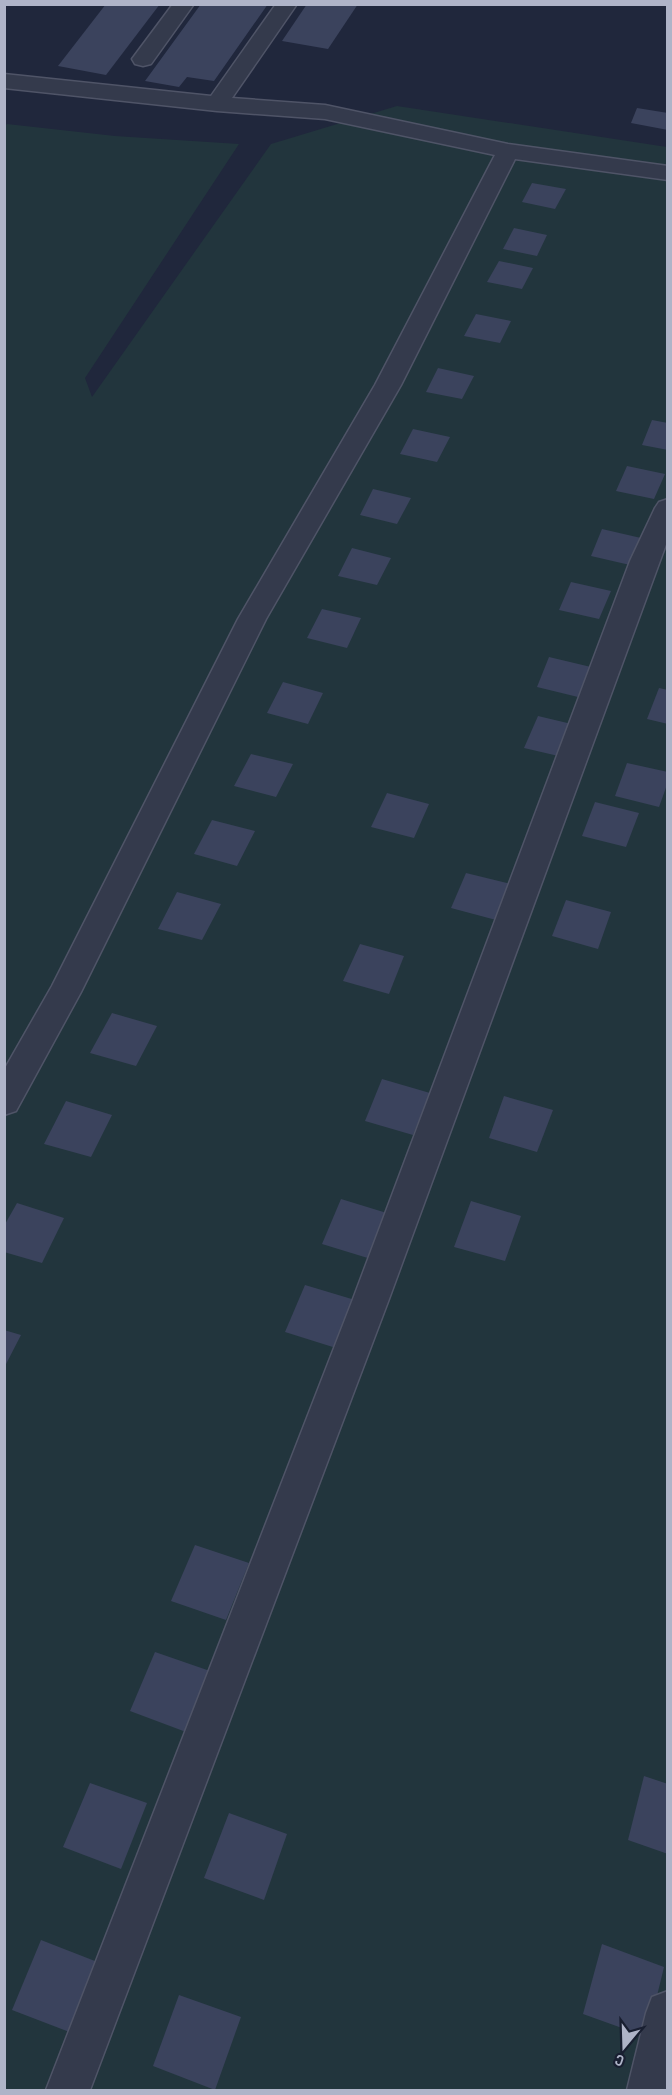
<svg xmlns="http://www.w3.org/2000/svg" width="672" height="2095" viewBox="0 0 672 2095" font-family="'Sofia Sans Condensed',sans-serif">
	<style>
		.green { fill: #22353d }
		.building { fill: #3b435d }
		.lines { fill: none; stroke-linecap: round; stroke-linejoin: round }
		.minor-casing { stroke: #4f5467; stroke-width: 3 }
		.minor { fill: #343a4c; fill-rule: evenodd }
	</style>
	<rect width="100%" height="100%" fill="#20273c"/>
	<path class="green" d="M397 106 667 147V2090H5L4 127 7 124 115 136 239 144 85 378 92 397 271 144Z"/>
	<g class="building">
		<path d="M106 4H160L106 75 58 66Z"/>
		<path d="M201 4H268L214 81 187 77 179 87 145 81Z"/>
		<path d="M307 4H358L328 49 282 41Z"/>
		<path d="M637 108 668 113V130L631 123Z"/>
		<path d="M532 183 566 189 555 209 522 202Z"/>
		<path d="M514 228 547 235 537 256 503 249Z"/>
		<path d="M499 261 533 268 522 289 487 282Z"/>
		<path d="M476 314 511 321 500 343 464 336Z"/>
		<path d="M438 368 474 376 462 399 426 392Z"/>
		<path d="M652 420 668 423V450L642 445Z"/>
		<path d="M413 429 450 437 437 462 400 454Z"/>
		<path d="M627 466 665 474 654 499 616 491Z"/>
		<path d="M373 489 411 498 397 524 360 515Z"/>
		<path d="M602 529 641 538 630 565 591 556Z"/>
		<path d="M352 548 391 558 377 585 338 576Z"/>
		<path d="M571 582 611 591 599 619 559 610Z"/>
		<path d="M322 609 361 618 347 648 307 638Z"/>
		<path d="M549 657 591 667 578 697 537 687Z"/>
		<path d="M283 682 323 693 308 724 267 713Z"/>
		<path d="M659 688 668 690V724L647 719Z"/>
		<path d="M538 716 580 726 567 758 524 748Z"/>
		<path d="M251 754 293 764 276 797 234 786Z"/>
		<path d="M627 763 668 772V782L659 807 615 796Z"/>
		<path d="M387 793 429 804 414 838 371 827Z"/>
		<path d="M595 802 639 813 626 847 582 836Z"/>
		<path d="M212 820 255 831 237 866 194 854Z"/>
		<path d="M466 873 511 884 496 920 451 908Z"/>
		<path d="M177 892 221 904 202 940 158 929Z"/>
		<path d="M566 900 611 912 598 949 552 936Z"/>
		<path d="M360 944 404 956 389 994 343 981Z"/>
		<path d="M112 1013 157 1026 136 1066 90 1053Z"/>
		<path d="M382 1079 430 1093 413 1135 365 1121Z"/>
		<path d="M504 1096 553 1110 537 1152 489 1138Z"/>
		<path d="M66 1101 112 1115 91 1157 44 1144Z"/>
		<path d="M341 1199 390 1214 371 1259 322 1244Z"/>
		<path d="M471 1201 521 1216 505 1261 454 1247Z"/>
		<path d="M17 1203 64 1218 42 1263 4 1252V1226Z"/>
		<path d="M305 1285 355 1300 336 1348 285 1332Z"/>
		<path d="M4 1330 21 1335 4 1368Z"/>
		<path d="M195 1545 249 1563 226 1620 171 1601Z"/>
		<path d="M155 1652 210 1671 186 1732 130 1711Z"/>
		<path d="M644 1776 668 1784V1854L628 1840Z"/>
		<path d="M90 1783 147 1803 121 1869 63 1847Z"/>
		<path d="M229 1813 287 1834 264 1900 204 1878Z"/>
		<path d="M41 1940 100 1963 72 2033 12 2010Z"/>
		<path d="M602 1944 664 1967 647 2037 583 2014Z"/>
		<path d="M179 1995 241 2017 215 2090 153 2066Z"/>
	</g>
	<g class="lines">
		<g class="minor-casing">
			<g id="minor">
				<path d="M173 4H194L151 64 143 66 135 64 132 59Z"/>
				<path d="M276 4H297L232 98 325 105 508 144 668 166V180L515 159 401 385 266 619 81 992 16 1111 4 1115V1070L52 986 238 619 375 385 495 155 325 119 217 111 4 88V74L211 96Z"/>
				<path d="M668 499V539L389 1299 90 2090H46L353 1299 630 561 655 508 659 502Z"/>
				<path d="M668 1991V2090H627L646 2013 652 1997Z"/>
			</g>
		</g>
		<use href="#minor" class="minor"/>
	</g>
	<rect width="672" height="2095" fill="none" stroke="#afb4c8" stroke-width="12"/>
	<g transform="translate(624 2047) rotate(199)" stroke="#191f31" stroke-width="4.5" paint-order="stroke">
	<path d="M0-4.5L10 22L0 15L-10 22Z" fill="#afb4c8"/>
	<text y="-9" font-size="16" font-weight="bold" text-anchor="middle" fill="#afb4c8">С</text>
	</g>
</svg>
